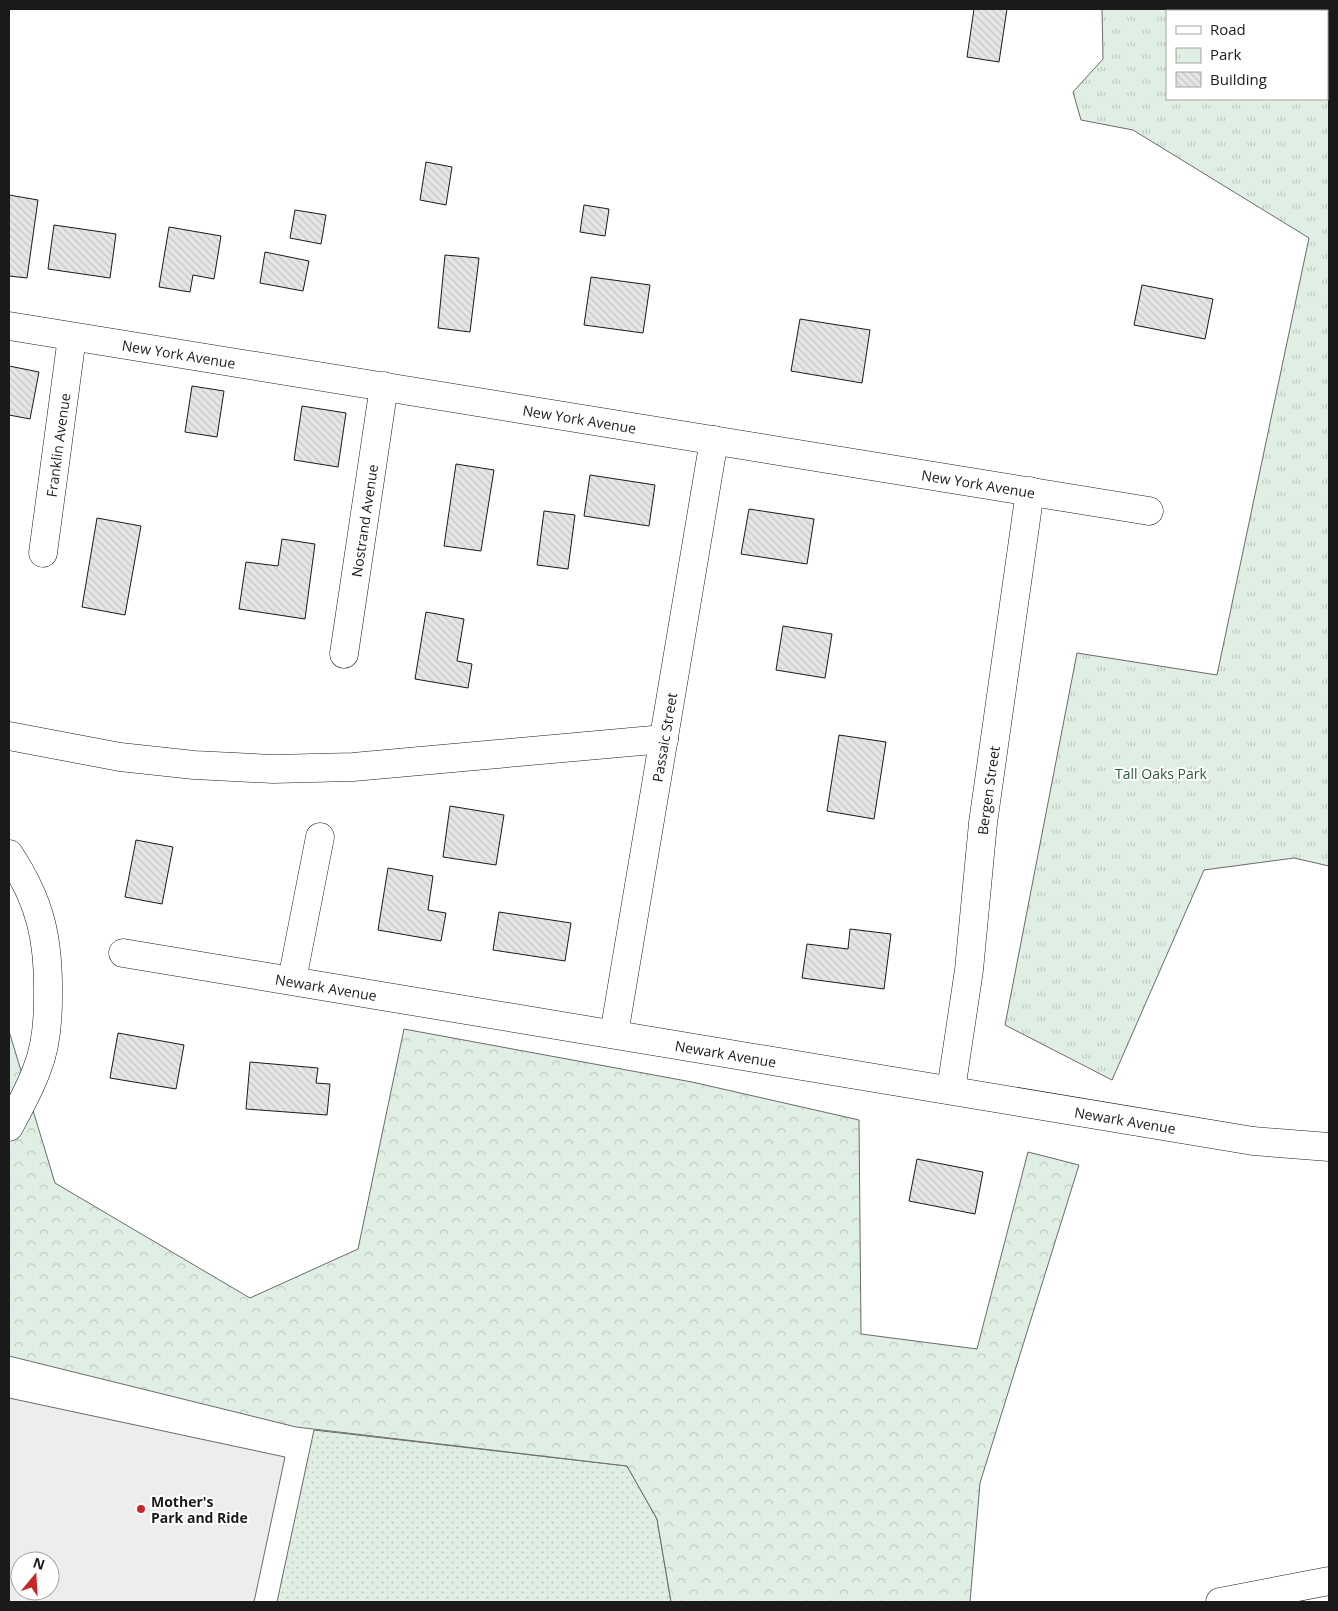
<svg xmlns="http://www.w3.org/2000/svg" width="1338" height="1611" viewBox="0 0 1338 1611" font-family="'Open Sans',sans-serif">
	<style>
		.grass { fill: url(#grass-dots); stroke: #6a6a6a }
		.forest { fill: url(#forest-crowns); stroke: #6a6a6a }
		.park { fill: url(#park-tufts); stroke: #6a6a6a; fill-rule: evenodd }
		.parking { fill: #ededed; stroke: #6a6a6a; fill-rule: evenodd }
		.building { fill: url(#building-back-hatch); stroke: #1a1a1a }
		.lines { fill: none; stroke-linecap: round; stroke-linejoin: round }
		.minor-casing { stroke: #1a1a1a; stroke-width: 29 }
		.highway-casing { stroke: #1a1a1a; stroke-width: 29 }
		.minor { stroke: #fff; stroke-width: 28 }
		.highway { stroke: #fff; stroke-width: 28 }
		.poi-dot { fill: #c62828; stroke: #fff; stroke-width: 2 }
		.labels { text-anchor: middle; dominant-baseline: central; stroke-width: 4; stroke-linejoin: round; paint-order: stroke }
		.street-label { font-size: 14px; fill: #1a1a1a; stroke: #fff }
		.park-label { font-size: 14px; fill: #2b5a34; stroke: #fff }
		.poi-label { font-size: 14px; font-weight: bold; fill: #1a1a1a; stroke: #fff; text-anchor: start }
	</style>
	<defs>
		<pattern id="grass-dots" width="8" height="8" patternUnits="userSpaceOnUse" patternTransform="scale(1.25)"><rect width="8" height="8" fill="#e0efe3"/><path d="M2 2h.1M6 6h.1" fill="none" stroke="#c0ccc2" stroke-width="1.8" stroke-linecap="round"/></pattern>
		<pattern id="forest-crowns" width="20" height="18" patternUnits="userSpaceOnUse" patternTransform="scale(1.25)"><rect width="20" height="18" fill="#e0efe3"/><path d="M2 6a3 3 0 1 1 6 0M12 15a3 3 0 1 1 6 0" fill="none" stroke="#c0ccc2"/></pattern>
		<pattern id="park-tufts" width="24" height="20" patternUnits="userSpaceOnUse" patternTransform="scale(1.25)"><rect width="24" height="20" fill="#e0efe3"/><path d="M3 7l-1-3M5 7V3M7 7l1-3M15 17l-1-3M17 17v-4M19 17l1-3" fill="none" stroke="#c0ccc2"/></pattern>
		<pattern id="building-back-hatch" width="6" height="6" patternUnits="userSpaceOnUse" patternTransform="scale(1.25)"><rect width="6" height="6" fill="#e6e6e6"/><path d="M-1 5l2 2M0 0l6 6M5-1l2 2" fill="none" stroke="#c5c5c5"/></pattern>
	</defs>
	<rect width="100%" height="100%" fill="#fff"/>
	<path class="grass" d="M314 1430 627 1466 657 1519 671 1602H277Z"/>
	<path class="forest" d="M404 1029 692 1082 859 1120 861 1334 977 1349 1028 1152 1079 1165 980 1483 970 1602H671L657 1519 627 1466 296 1427 9 1356V1031L55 1183 250 1298 358 1249Z"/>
	<path class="park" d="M1102 9H1329V866L1294 858 1204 870 1112 1080 1005 1025 1077 653 1217 675 1309 238 1133 130 1081 120 1073 92 1103 59ZM1167 11H1327V99H1167Z"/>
	<path class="parking" d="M9 1398 285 1457 254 1602H9ZM20 1561H50V1591H20Z"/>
	<g class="building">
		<path d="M974 9H1007L999 62 967 57Z"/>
		<path d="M426 162 452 167 446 205 420 200Z"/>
		<path d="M9 195 38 200 27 278 9 276Z"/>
		<path d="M584 205 609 209 605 236 580 232Z"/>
		<path d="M295 210 326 215 321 244 290 238Z"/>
		<path d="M54 225 116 234 110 278 48 269Z"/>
		<path d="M169 227 221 236 214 279 193 275 190 292 159 287Z"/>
		<path d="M265 252 309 261 303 291 260 283Z"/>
		<path d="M445 255 479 258 470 332 438 328Z"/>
		<path d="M591 277 650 285 643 333 584 325Z"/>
		<path d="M1142 285 1213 299 1205 339 1134 325Z"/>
		<path d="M800 319 870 330 862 383 791 371Z"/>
		<path d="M9 366 39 372 30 419 9 415Z"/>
		<path d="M192 386 224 391 217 437 185 432Z"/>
		<path d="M302 406 346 413 338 467 294 460Z"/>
		<path d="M456 464 494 470 481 551 444 546Z"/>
		<path d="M590 475 655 485 649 526 584 516Z"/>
		<path d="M749 509 814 519 807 564 741 554Z"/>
		<path d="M544 511 575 515 568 569 537 565Z"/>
		<path d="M97 518 141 526 125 615 82 607Z"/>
		<path d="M282 539 315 544 305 619 239 609 246 562 278 566Z"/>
		<path d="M426 612 464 619 457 661 472 664 468 688 415 679Z"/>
		<path d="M783 626 832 634 825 678 776 670Z"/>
		<path d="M839 735 886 742 874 819 827 811Z"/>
		<path d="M450 806 504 815 496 865 443 857Z"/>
		<path d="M136 840 173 847 162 904 125 897Z"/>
		<path d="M388 868 433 876 428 910 446 913 441 941 378 930Z"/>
		<path d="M499 912 571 923 565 961 493 950Z"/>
		<path d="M850 929 891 934 884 989 802 978 807 944 848 949Z"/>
		<path d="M118 1033 184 1045 176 1089 110 1078Z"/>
		<path d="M250 1062 318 1068 316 1083 330 1084 327 1115 246 1109Z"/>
		<path d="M917 1159 983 1172 975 1214 909 1201Z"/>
	</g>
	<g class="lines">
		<g class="minor-casing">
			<g id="minor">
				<path id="s1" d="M9 326 1149 511"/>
				<path id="s2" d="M43 553 72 337"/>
				<path id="s3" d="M344 654 384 386"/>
				<path id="s4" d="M123 953 1253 1141 1329 1147"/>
				<path d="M292 980 320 837"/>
				<path id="s5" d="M614 1034 714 440"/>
				<path id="s6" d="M951 1090 969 970 983 823 1030 491"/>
				<path d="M1220 1602 1329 1581"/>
			</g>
		</g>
		<g class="highway-casing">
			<g id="highway">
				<path d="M9 736 120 757 194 765 273 769 353 767 664 739"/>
				<path d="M9 854C41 902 49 940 48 998 48 1021 46 1047 37 1069 30 1089 19 1108 9 1127"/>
			</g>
		</g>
		<use href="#minor" class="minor"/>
		<use href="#highway" class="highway"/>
	</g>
	<circle class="poi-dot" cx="141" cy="1509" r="5"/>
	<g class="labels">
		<g class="street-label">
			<text stroke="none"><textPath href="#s1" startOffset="172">New York Avenue</textPath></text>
			<text stroke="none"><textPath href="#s1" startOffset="578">New York Avenue</textPath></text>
			<text stroke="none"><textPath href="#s2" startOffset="109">Franklin Avenue</textPath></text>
			<text stroke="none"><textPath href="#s1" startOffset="982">New York Avenue</textPath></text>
			<text stroke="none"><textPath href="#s3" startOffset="135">Nostrand Avenue</textPath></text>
			<text stroke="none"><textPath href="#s5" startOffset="301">Passaic Street</textPath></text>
			<text stroke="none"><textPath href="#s6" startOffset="302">Bergen Street</textPath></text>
			<text stroke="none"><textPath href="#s4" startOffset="206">Newark Avenue</textPath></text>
			<text stroke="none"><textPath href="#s4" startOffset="611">Newark Avenue</textPath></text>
			<text stroke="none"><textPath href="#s4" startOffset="1016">Newark Avenue</textPath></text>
		</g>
		<g class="park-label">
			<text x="1161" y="773">Tall Oaks Park</text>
		</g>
		<g class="poi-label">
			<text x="151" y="1501">Mother's<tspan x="151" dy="16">Park and Ride</tspan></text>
		</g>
	</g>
	<rect width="1338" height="1611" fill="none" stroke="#1a1a1a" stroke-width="20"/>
	<rect x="1166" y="10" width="162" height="90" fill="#ffffff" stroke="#a3a3a3"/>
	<rect x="1176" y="26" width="25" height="8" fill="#ffffff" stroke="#a3a3a3"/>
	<text x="1210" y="35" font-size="15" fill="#1a1a1a">Road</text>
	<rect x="1176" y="48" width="25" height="15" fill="url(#park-tufts)" stroke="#a3a3a3"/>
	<text x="1210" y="60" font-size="15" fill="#1a1a1a">Park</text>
	<rect x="1176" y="72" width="25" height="15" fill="url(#building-back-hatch)" stroke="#a3a3a3"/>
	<text x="1210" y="85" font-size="15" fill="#1a1a1a">Building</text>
	<g transform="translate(35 1576) rotate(18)"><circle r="24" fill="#ffffff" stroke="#a3a3a3"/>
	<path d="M0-4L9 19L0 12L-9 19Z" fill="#c62828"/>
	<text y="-8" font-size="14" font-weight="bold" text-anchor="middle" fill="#1a1a1a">N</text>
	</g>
</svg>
